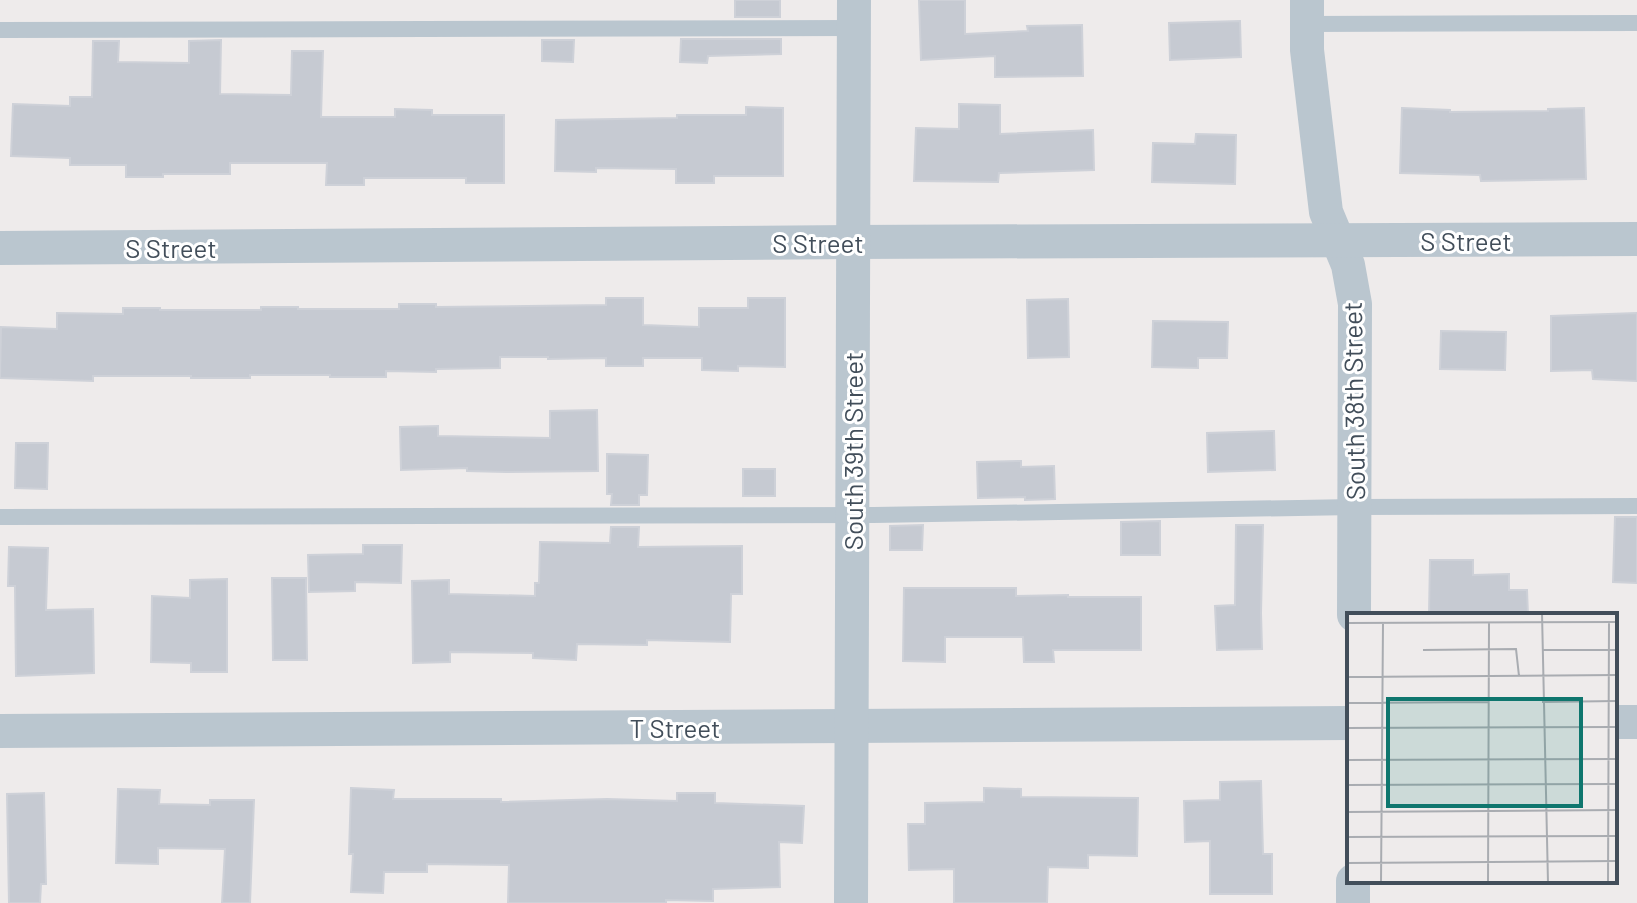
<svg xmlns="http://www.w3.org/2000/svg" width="1637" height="903" viewBox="0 0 1637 903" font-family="Barlow,sans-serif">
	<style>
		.building { fill: #c6cad2; stroke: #ced1d8; stroke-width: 2 }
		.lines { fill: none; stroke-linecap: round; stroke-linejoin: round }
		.service { stroke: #bac6cf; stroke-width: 16 }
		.minor { stroke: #bac6cf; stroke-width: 34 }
		.labels { text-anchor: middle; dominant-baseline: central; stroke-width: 6; stroke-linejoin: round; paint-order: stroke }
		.street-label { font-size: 26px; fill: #424e5a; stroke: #fff }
		.inset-road { fill: none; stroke: #a9acb1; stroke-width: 2 }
		.view { fill: #0f766e; fill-opacity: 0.15; stroke: #0f766e; stroke-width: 4 }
		.inset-edge { fill: none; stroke: #424e5a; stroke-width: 4 }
	</style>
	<rect width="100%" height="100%" fill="#eeebeb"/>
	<g class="building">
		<rect x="735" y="0" width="45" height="17"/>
		<path d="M919 0H965V34L1028 31 1027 26 1082 25 1083 76 995 77V56L921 60Z"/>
		<path d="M1240 21 1241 57 1170 60 1169 23Z"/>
		<path d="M681 39H781V54L708 56 707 63 680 62Z"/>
		<path d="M221 40 220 94 291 95 292 51H323L321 117H395V109L432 110V115H504V183H466V178H364V185H326L327 163H230V174H163V177H126V165H70V158L11 156 13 104 70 106V97H92L93 41H119L118 62 189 63V41Z"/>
		<path d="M542 40H574L573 62 542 61Z"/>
		<path d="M959 104 1000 105V134L1093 130 1094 170 999 173 998 182 914 181 916 128 959 129Z"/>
		<path d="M746 107 783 108V176H714V183H676V169L596 168V172L555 171 556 120 677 118V115H746Z"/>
		<path d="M1402 108 1450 110V112L1548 111V109L1584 108 1586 179 1481 181 1480 175 1400 173Z"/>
		<path d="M1196 134 1236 135 1235 184 1152 182 1153 143 1195 144Z"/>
		<path d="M606 298H643V325L699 327V308H748V298H785V367L738 366V371L702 370V358H643V366H606V358L548 359V357H500V368L436 369V372L386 371V377H330V375H250V378H191V376H93V381L0 378 1 327 57 329V313L123 314V308H160V310H261V307H298V309H399V304H436V307L606 305Z"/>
		<path d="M1068 299 1069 357 1028 358 1027 300Z"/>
		<path d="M1637 313V381L1593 379 1592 370 1551 371V316Z"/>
		<path d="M1153 321 1228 322 1227 358H1198V368L1152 367Z"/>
		<path d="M1441 331 1506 332 1505 370 1440 369Z"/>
		<path d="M597 410 598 471 506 472 467 471V468L401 470 400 427 438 426V436L550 438V411Z"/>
		<path d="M1274 431 1275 470 1208 472 1207 433Z"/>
		<path d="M16 443H48L47 489 15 488Z"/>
		<path d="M607 454 648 455 647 495H639V505H611L612 494H607Z"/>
		<path d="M1021 461V467L1054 466 1055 499 1025 500V497L978 498 977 462Z"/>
		<rect x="743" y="469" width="32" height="27"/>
		<path d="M1615 517H1637V583L1613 582Z"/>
		<path d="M1160 521V555H1121V522Z"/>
		<path d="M923 525 922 550H890V526Z"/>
		<path d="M1236 525H1263L1261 613 1262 649 1217 650 1215 606 1235 605Z"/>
		<path d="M611 527H639L638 547 742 546V594H731L730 642 647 640V645L577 644 576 660 533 658V653L450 652V662L413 663 412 581 449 580V594L535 596V583H539L540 542 610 543Z"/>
		<path d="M363 545H402L401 583 355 582V591L309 592 308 555 363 554Z"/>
		<path d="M9 547 48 548 46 610 93 609 94 673 16 676 15 586H8Z"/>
		<path d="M1430 560H1473V575L1509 574V590H1527L1528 615H1429Z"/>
		<path d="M272 578H306L307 660H273Z"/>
		<path d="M227 579V672H191V663L151 662 152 596 190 598V580Z"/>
		<path d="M904 588H1016V596L1068 595V597H1141V650H1053L1054 662H1024L1023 637H945V662L903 661Z"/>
		<path d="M1261 781 1263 854H1272V894H1210V841L1185 842 1184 801 1220 800V782Z"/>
		<path d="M351 788 394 790 393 799H501V802L607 799 677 801V793H715V803L804 806 802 843 779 842 780 887 713 889V901L666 900V903H508L509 865 427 864V872H384L383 893 351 892 353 854H349Z"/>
		<path d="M984 788 1021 789V797L1138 798 1137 856 1088 855V868L1048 867 1047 903H954V869L909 870 908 824H925V803L984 802Z"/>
		<path d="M118 789 160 790 159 804 210 805V800H254L250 903H222L225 849 158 848V864L116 863Z"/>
		<path d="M44 793 46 884H41L40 903H9L7 794Z"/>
	</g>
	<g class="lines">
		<g class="service">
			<path d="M1307 24 1637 23"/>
			<path d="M0 30 854 28"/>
			<path d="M0 517 874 515 1354 507 1637 506"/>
		</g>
		<g class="minor">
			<path d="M1307 0V50L1326 212 1348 265 1355 304 1354 615"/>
			<path d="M0 248 853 242 1637 239"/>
			<path d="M1615 722H1637"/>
			<path d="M0 731 1349 723"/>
			<path d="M851 903 854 0"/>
			<path d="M1353 903V881"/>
		</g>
	</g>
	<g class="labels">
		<g class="street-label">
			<text x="1466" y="240">S Street</text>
			<text x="818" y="242">S Street</text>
			<text x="171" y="247">S Street</text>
			<text transform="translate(1353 401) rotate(-91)">South 38th Street</text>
			<text transform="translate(852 451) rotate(-90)">South 39th Street</text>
			<text x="675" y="727">T Street</text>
		</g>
	</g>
	<g transform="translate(1347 613)">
		<rect width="270" height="270" fill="#eeebeb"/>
		<path class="inset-road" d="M195 0 201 270M0 10 270 9M76 37 169 36 172 63M195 37H270M0 64 270 62M195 89 270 88M0 90 142 89M0 115 270 114M0 147 270 146M0 172 270 171M0 199 270 197M0 224 270 223M0 250 270 248M34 270 36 10M141 270 142 10M261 270 262 9"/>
		<path class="view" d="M41 86H234V193H41Z"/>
		<rect width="270" height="270" class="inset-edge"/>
	</g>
</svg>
